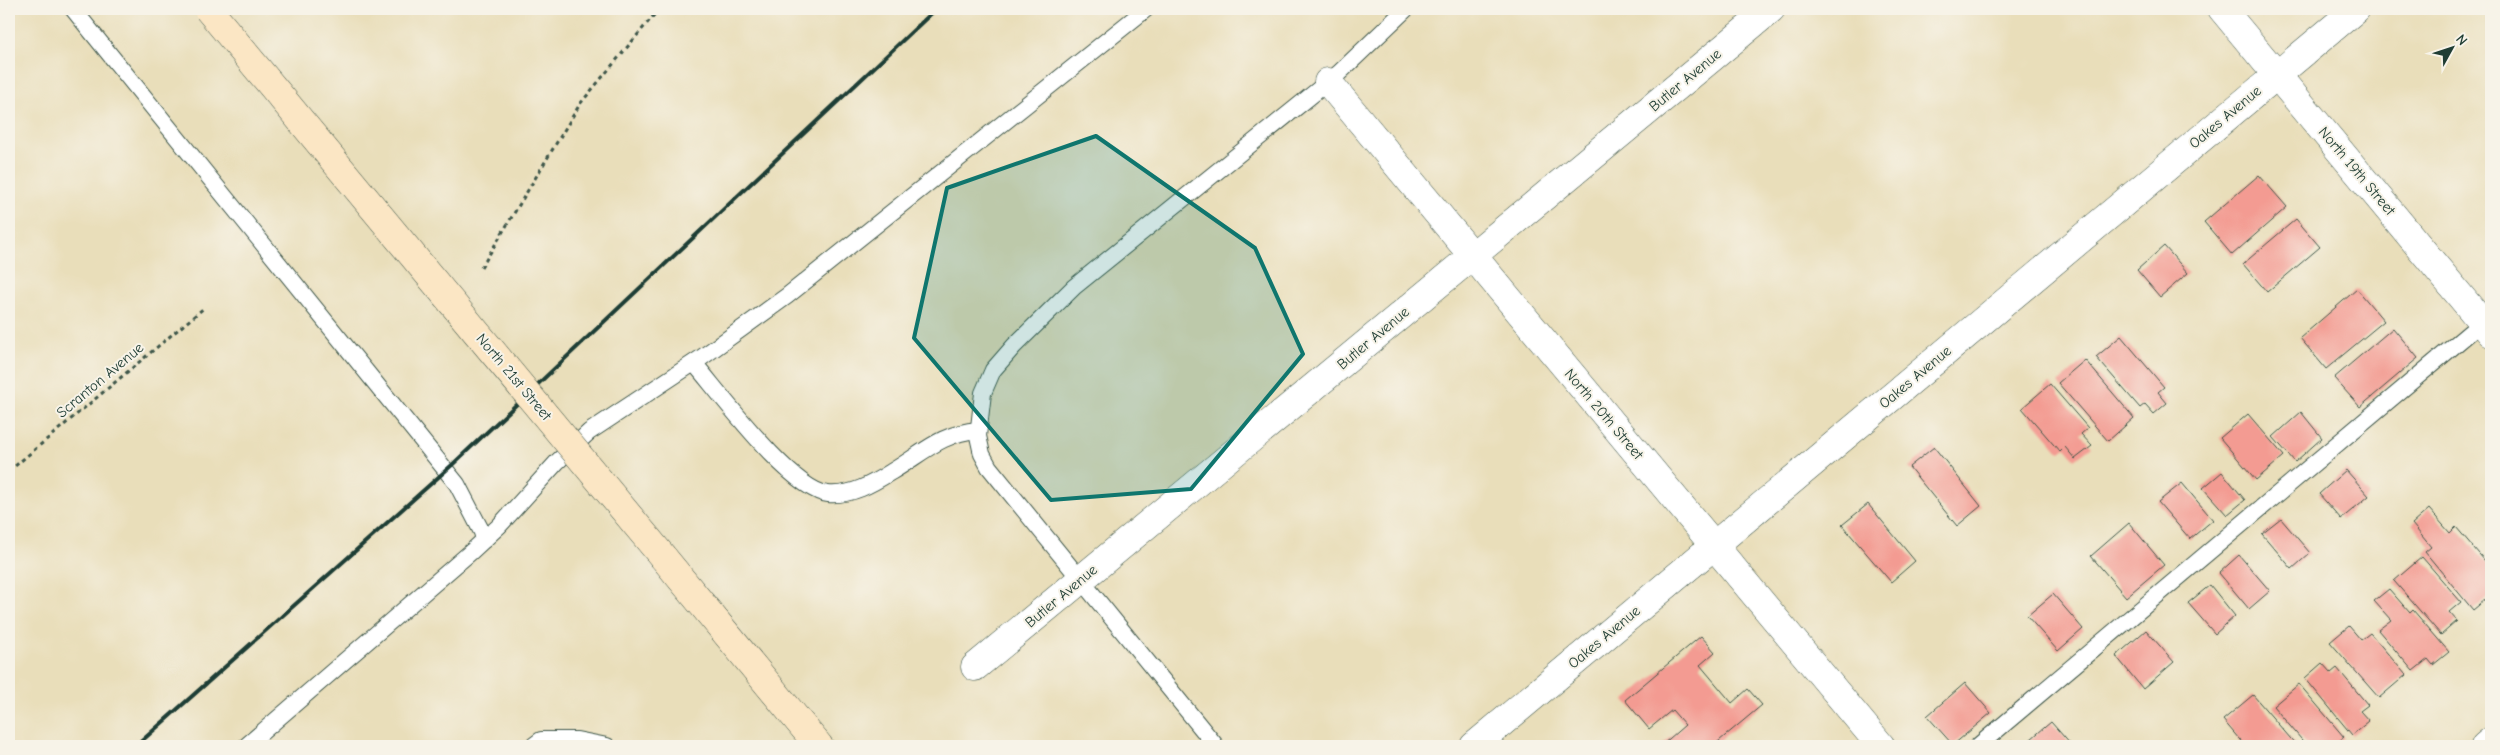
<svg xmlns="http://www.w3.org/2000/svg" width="2500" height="755" viewBox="0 0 2500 755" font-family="'Comic Neue',sans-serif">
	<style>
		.building { fill: #f39b92 }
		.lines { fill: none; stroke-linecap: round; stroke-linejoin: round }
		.lane-casing { stroke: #3d5548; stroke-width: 18 }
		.street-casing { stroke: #3d5548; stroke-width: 29 }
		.secondary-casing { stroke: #3d5548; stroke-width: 29 }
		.path { stroke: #3d5548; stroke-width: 3; stroke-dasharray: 4 4; stroke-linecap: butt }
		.lane { stroke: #fff; stroke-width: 16 }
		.street { stroke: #fff; stroke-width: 28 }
		.secondary { stroke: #fbe6c4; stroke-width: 28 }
		.rail { stroke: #1f3d34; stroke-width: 4 }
		.secondary-bridge-casing { stroke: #3d5548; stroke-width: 29; stroke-linecap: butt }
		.secondary-bridge { stroke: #fbe6c4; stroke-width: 28 }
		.marked { fill: #0f766e; fill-opacity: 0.2; stroke: #0f766e; stroke-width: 4; stroke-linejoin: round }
		.labels { text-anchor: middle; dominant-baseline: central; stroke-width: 4; stroke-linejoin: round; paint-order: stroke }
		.street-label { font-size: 15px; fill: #1f3d34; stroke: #f7f3e8 }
	</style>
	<rect width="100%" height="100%" fill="#f7f3e8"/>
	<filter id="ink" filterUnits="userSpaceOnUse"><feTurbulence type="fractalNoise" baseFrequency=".02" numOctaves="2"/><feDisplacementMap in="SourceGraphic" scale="10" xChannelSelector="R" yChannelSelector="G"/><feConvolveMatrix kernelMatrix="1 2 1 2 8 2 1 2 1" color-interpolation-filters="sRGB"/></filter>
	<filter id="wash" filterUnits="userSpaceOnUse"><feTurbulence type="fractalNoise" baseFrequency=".0096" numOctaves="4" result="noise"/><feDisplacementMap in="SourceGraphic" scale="20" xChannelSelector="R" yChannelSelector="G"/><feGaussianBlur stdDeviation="1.12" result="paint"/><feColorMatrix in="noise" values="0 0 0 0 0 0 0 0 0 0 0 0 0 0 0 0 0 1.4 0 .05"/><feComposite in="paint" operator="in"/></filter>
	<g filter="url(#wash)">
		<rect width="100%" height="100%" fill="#e9deba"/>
		<g id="blocks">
			<g class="building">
				<path d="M2259 175 2287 207 2232 255 2204 222Z"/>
				<path d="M2296 219 2320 247 2267 292 2243 264Z"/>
				<path d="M2164 246 2188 273 2160 297 2137 270Z"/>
				<path d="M2357 289 2384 321 2326 369 2300 338Z"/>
				<path d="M2393 328 2418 358 2360 407 2334 378Z"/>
				<path d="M2121 336 2164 387 2158 392 2167 403 2154 414 2145 404 2140 408 2096 357Z"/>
				<path d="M2085 360 2134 418 2108 441 2058 383Z"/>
				<path d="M2050 384 2088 428 2081 434 2092 446 2075 459 2065 447 2060 452 2022 408Z"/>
				<path d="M2301 412 2322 438 2295 462 2273 437Z"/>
				<path d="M2248 414 2284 456 2256 480 2220 438Z"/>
				<path d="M1934 447 1981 506 1957 526 1909 467Z"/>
				<path d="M2346 470 2369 496 2341 519 2319 494Z"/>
				<path d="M2222 472 2245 500 2227 515 2203 488Z"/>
				<path d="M2182 483 2213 520 2190 539 2158 502Z"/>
				<path d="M1868 504 1915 561 1891 582 1842 525Z"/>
				<path d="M2429 509 2450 533 2456 527 2491 568V595L2473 610 2425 552 2431 547 2412 524Z"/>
				<path d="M2281 519 2310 553 2292 569 2262 534Z"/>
				<path d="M2129 523 2164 565 2126 597 2091 556Z"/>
				<path d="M2239 555 2270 591 2249 609 2219 573Z"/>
				<path d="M2422 557 2461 602 2449 612 2457 621 2441 635 2394 581Z"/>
				<path d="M2210 585 2235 616 2215 634 2188 603Z"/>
				<path d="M2389 589 2410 613 2413 610 2449 652 2433 665 2428 659 2413 671 2378 630 2391 620 2374 601Z"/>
				<path d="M2053 594 2083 629 2058 651 2027 616Z"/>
				<path d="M2349 626 2361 640 2370 633 2406 675 2379 698 2330 642Z"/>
				<path d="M2146 630 2174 662 2143 689 2116 656Z"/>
				<path d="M1701 636 1715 652 1700 665 1732 703 1748 689 1762 705 1713 746H1664L1662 745 1685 725 1672 710 1649 729 1625 700Z"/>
				<path d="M2322 663 2331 673 2337 668 2368 705 2360 711 2369 721 2352 735 2305 678Z"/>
				<path d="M1965 683 1991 713 1953 745 1927 716Z"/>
				<path d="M2299 684 2344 737 2333 746H2307L2273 706Z"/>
				<path d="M2253 695 2297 746H2245L2223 720Z"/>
				<path d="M2051 722 2072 746H2027L2025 744Z"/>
				<path d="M2012 740 2017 746H2004Z"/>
			</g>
		</g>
	</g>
	<g filter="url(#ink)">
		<use href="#blocks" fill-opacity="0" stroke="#3d5548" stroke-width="1"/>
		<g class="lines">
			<g class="lane-casing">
				<g id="lane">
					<path d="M73 9 457 484 482 532 484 540"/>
					<path d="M694 363C719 392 792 491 828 494 851 496 872 484 891 472 922 454 941 433 978 430"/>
					<path d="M246 746 472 551 499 526 557 462 589 432 701 358 787 296 1146 9"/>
					<path d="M533 746 541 740H577L607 746"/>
					<path d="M1216 746 989 467 982 454 978 436 983 393 993 370 1014 346 1074 287 1339 73 1406 9"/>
					<path d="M1978 746 2487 318"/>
				</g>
			</g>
			<g class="street-casing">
				<g id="street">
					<path d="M2222 9 2491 333"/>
					<path d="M1328 82 1881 746"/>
					<path d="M975 667 1771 9"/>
					<path d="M1474 746 2356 9"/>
					<path d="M2485 746 2491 741"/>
				</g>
			</g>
			<g class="secondary-casing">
				<path id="secondary" d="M663 557 819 746"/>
			</g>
			<g class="path">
				<path d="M481 268 580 104 659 9"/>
				<path d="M9 471 205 307"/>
			</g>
			<use href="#lane" class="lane"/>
			<use href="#street" class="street"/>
			<use href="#secondary" class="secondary"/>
			<path class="rail" d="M136 746 452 465 936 9"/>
			<g class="secondary-bridge-casing">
				<path id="secondary-bridge" d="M208 9 663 557"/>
			</g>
			<use href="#secondary-bridge" class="secondary-bridge"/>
		</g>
	</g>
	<path class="marked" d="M1096 136 1255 248 1303 354 1191 489 1051 500 914 338 947 188Z"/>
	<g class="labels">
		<g class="street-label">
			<text transform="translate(1685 80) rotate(-40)">Butler Avenue</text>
			<text transform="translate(2225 117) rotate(-40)">Oakes Avenue</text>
			<text transform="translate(2357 171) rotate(50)">North 19th Street</text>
			<text transform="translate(1373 338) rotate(-40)">Butler Avenue</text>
			<text transform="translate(514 377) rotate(50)">North 21st Street</text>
			<text transform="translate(1915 377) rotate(-40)">Oakes Avenue</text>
			<text transform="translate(100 380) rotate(-40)">Scranton Avenue</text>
			<text transform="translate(1604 414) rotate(50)">North 20th Street</text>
			<text transform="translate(1061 596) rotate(-40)">Butler Avenue</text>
			<text transform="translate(1604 637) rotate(-40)">Oakes Avenue</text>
		</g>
	</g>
	<rect width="2500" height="755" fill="none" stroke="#f7f3e8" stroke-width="30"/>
	<g transform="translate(2452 48) rotate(50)" stroke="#f7f3e8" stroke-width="4" paint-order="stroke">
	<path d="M0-4L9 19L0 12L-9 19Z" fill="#1f3d34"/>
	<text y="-8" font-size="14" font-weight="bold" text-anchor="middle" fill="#1f3d34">N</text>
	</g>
</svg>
